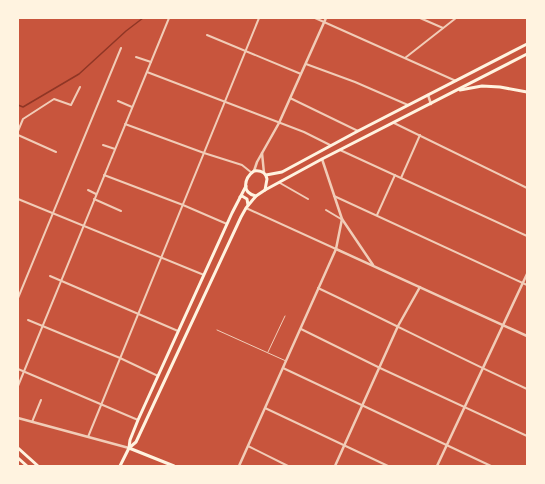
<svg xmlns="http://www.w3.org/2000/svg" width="545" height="484" viewBox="0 0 545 484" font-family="Signika,sans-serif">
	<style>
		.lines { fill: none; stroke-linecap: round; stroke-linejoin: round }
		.stream { stroke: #8f3625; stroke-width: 1.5 }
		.service { stroke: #f1ccb7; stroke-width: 1 }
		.minor { stroke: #f1ccb7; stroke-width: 2 }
		.tertiary { stroke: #f1ccb7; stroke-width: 2.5 }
		.secondary { stroke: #fff3e0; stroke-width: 3 }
		.primary { stroke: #fff3e0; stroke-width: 3 }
	</style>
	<rect width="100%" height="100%" fill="#c8553d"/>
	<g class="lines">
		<path class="stream" d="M18 105 23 107 79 74 126 31 143 18"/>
		<g class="service">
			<path d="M217 330 286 361"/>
			<path d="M268 352 285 316"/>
		</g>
		<g class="minor">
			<path d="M315 18 456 81"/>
			<path d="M420 18 443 28"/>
			<path d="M207 35 301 74"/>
			<path d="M136 57 151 62"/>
			<path d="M405 58 456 18"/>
			<path d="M306 64 355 82 408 105"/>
			<path d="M147 72 304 132 330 145"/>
			<path d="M290 98 358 131"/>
			<path d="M118 101 132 107"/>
			<path d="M394 123 527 188"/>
			<path d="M125 124 204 153 242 165 252 173"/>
			<path d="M18 131 23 119 54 99 71 105 80 87"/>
			<path d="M18 135 56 152"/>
			<path d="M103 145 115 149"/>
			<path d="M340 150 527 236"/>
			<path d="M104 175 183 205 227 224"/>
			<path d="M401 178 420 135"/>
			<path d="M280 183 308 199"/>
			<path d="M88 190 96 194"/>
			<path d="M334 196 527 285"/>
			<path d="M18 199 204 275"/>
			<path d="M94 199 121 211"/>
			<path d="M246 208 336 249"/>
			<path d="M326 210 341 219"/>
			<path d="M377 215 395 175"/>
			<path d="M50 276 178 331"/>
			<path d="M318 288C388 321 457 357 527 389"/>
			<path d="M18 298 121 48"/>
			<path d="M28 320 120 358 158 376"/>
			<path d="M301 329 380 368 527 436"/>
			<path d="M283 368 491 466"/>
			<path d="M18 369 138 420"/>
			<path d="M18 386 169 18"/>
			<path d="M265 408 388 466"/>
			<path d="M32 422 41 400"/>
			<path d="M88 437 259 18"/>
			<path d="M248 446 288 466"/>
		</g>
		<g class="tertiary">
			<path d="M428 95 431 104"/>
			<path d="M262 153 264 173"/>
			<path d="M254 171 257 162 279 123 326 18"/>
			<path d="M342 219 373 265"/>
			<path d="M336 249 527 336"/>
			<path d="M18 418 129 448"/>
			<path d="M239 466 336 249 342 219 322 159"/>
			<path d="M335 466 398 326 420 287"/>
			<path d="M437 466 527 274"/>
		</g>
		<g class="secondary">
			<path d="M460 90 482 86 500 87 527 92"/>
			<path d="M254 171C261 170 266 173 267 179L265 190 256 196C241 193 244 178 254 171Z"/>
			<path d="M266 175 282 172 358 131 527 44"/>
			<path d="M265 190 322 159 527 54"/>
			<path d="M240 197 242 196 247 199 248 205"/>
			<path d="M129 448 130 440 138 420 232 213 246 186"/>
			<path d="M129 448 174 466"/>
			<path d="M120 466 129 448 136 442 241 217 246 208 256 196"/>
		</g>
		<g class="primary">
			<path d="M18 448 38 466"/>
			<path d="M18 458 27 466"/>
		</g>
	</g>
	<rect width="545" height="484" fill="none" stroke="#fff3e0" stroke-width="38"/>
</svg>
